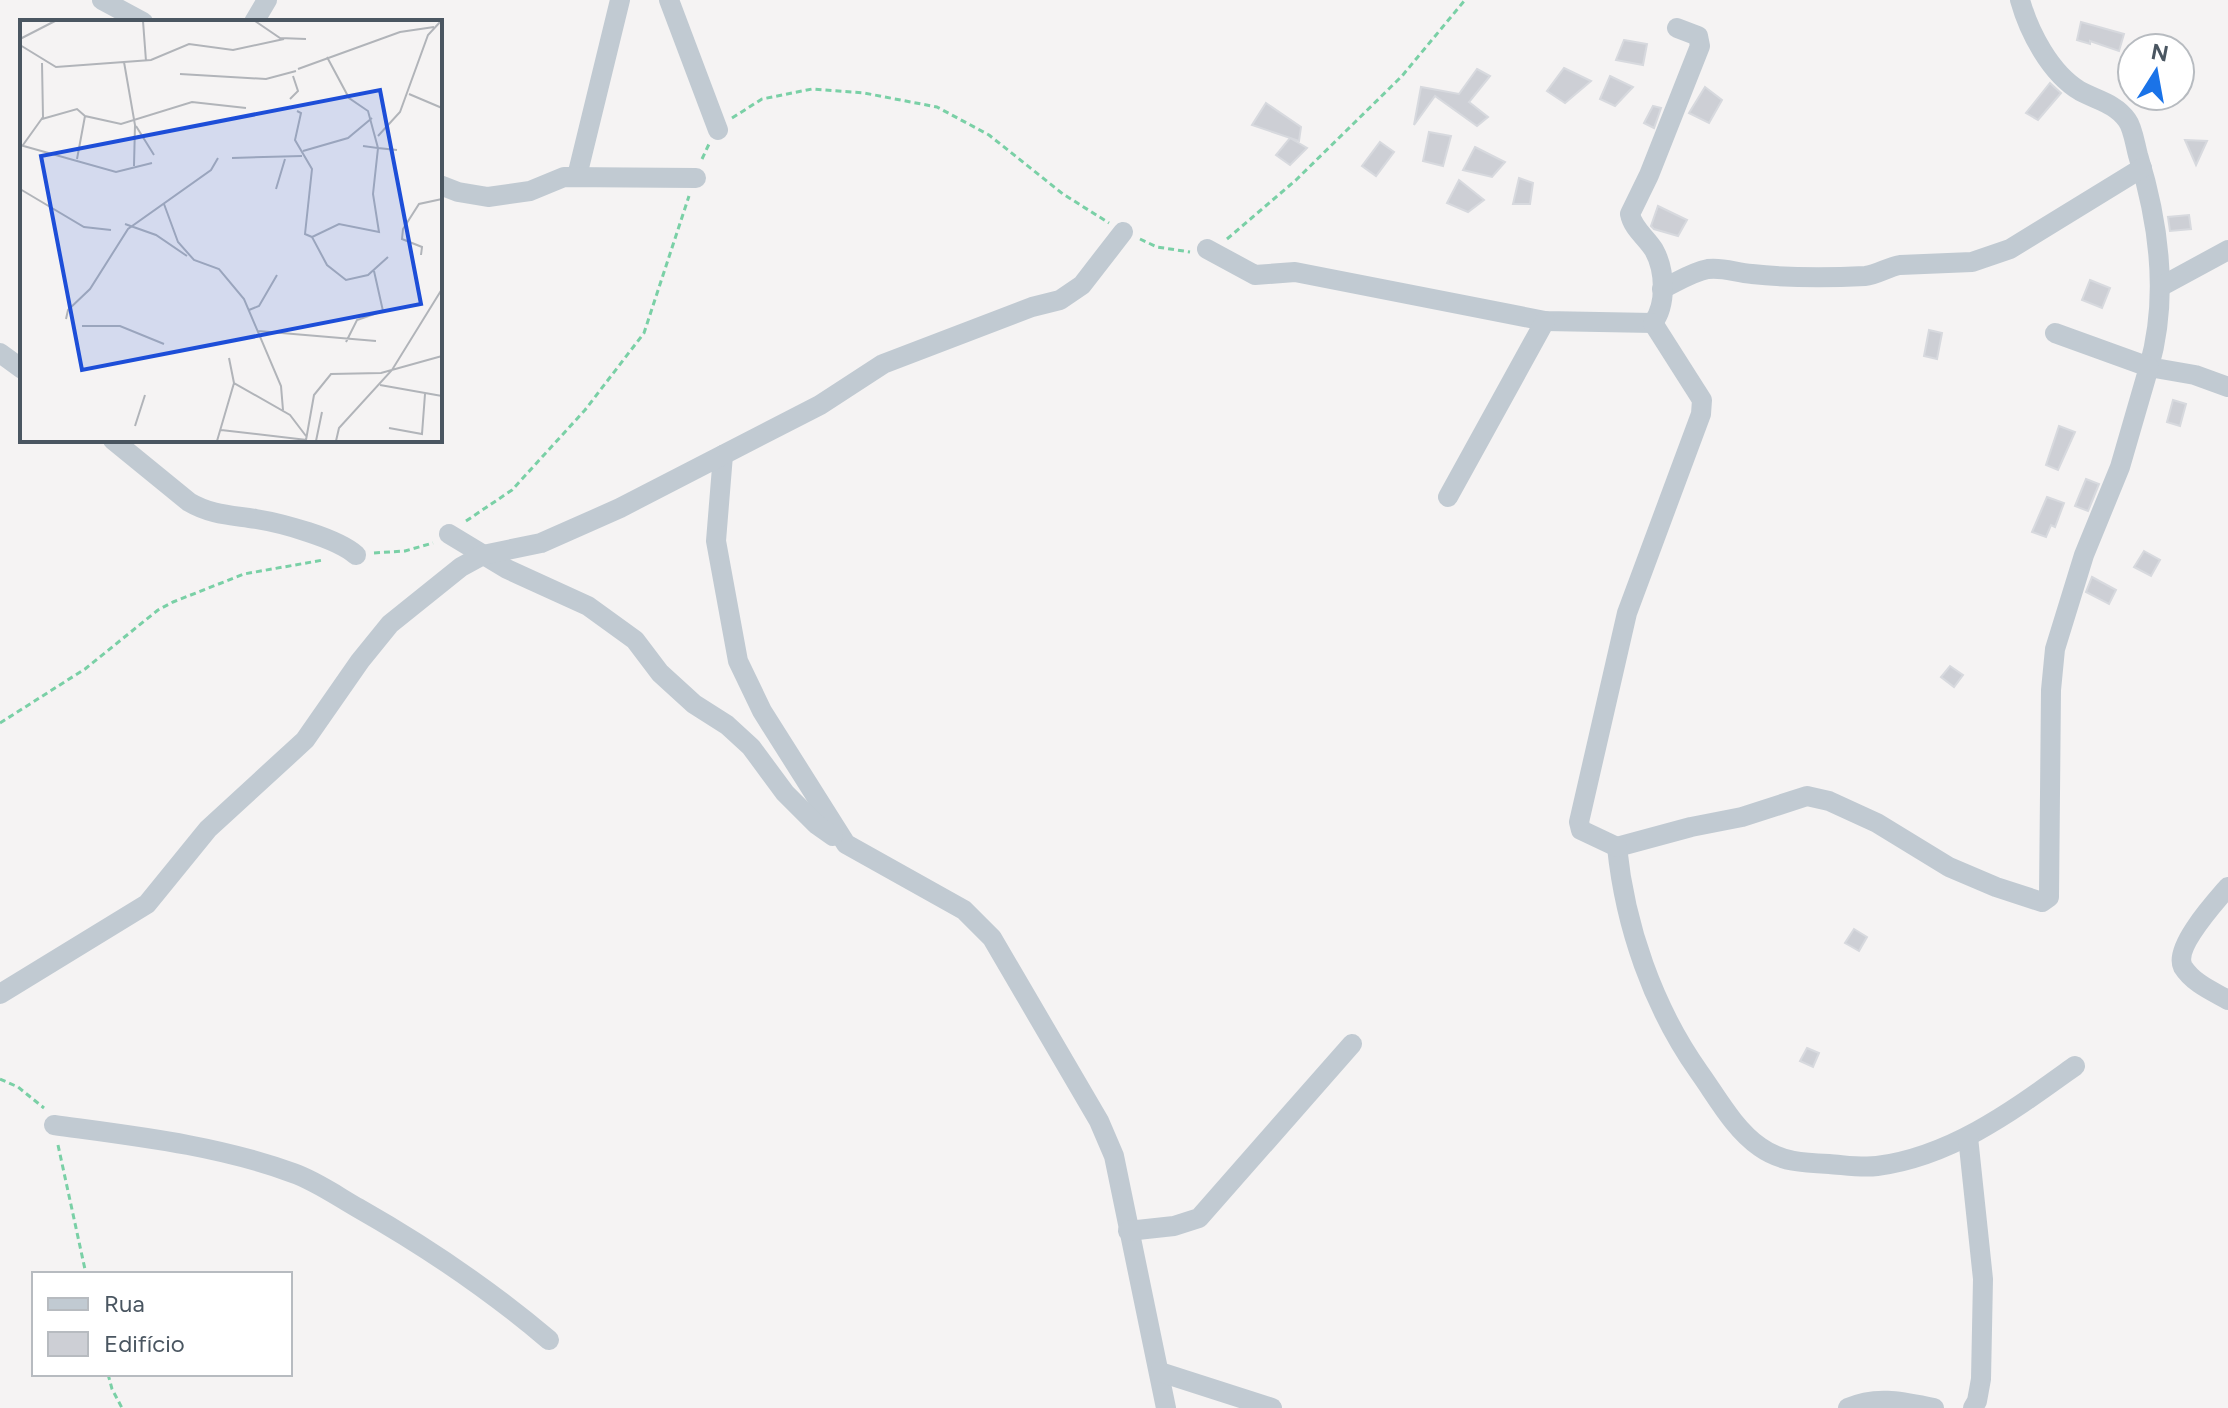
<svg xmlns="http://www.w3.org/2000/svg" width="2228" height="1408" viewBox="0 0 2228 1408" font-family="Figtree,sans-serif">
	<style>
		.building { fill: #cdcfd5; stroke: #d7d9de; stroke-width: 2 }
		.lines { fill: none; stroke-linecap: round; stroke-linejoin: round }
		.path { stroke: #7ad0a6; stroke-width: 3; stroke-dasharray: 6 4; stroke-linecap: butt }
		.street { stroke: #c1cad2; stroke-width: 20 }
		.inset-road { fill: none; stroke: #b1b4b9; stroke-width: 2 }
		.view { fill: #1d4ed8; fill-opacity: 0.15; stroke: #1d4ed8; stroke-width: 4 }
		.inset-edge { fill: none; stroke: #4a5661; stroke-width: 4 }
	</style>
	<rect width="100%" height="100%" fill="#f5f3f3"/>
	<g class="building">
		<path d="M2081 22 2124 34 2119 51 2090 41V44L2077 40Z"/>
		<path d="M1624 40 1647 44 1643 65 1616 60Z"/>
		<path d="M1564 68 1591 81 1565 103 1547 91Z"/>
		<path d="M1477 69 1490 76 1469 102 1488 117 1477 126 1435 96 1414 125 1421 87 1459 94Z"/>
		<path d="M1610 76 1633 87 1615 106 1600 99Z"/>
		<path d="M2050 83 2061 93 2038 120 2026 113Z"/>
		<path d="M1705 87 1722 100 1709 123 1689 113Z"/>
		<path d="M1266 103 1301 127 1299 141 1252 125Z"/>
		<path d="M1653 106 1661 108 1654 128 1644 123Z"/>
		<path d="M1429 132 1451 136 1443 166 1423 161Z"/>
		<path d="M1290 138 1307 148 1290 165 1276 155Z"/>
		<path d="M2185 140 2207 141 2196 165Z"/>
		<path d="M1380 142 1394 152 1376 176 1362 166Z"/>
		<path d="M1475 147 1505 162 1492 177 1463 170Z"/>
		<path d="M1519 178 1533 183 1530 204H1513Z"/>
		<path d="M1459 180 1484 200 1468 212 1447 203Z"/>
		<path d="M1658 206 1687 220 1678 236 1654 229 1651 226Z"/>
		<path d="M2189 215 2191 229 2170 231 2168 217Z"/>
		<path d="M2090 280 2110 288 2102 308 2082 300Z"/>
		<path d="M1929 330 1942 333 1937 359 1924 356Z"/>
		<path d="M2173 400 2186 404 2180 426 2167 422Z"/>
		<path d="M2059 426 2075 432 2058 470 2046 465Z"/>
		<path d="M2086 479 2099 484 2088 511 2075 506Z"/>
		<path d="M2047 497 2064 503 2055 527 2051 525 2046 537 2032 532Z"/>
		<path d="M2144 551 2160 560 2151 576 2134 567Z"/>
		<path d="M2092 577 2116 590 2109 604 2086 592Z"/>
		<path d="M1950 666 1963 675 1954 687 1941 677Z"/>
		<path d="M1854 929 1867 937 1859 951 1845 943Z"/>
		<path d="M1807 1048 1819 1053 1813 1067 1800 1061Z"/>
	</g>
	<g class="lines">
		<g class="path">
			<path d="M732 118 762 99 812 89 864 93 937 107 989 135 1063 194 1109 223"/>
			<path d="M702 159 709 144"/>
			<path d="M1140 239 1157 247 1190 252"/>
			<path d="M1227 239 1296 180 1402 76 1465 0"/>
			<path d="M466 521 512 490 585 410 644 333 689 196"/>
			<path d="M374 553 405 551 433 543"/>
			<path d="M0 723 85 669 158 610 173 602 244 574 323 560"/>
			<path d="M0 1079 18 1087 44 1108"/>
			<path d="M58 1145 86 1274"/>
			<path d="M108 1374 112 1389 122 1408"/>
		</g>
		<g class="street">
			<path d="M102 0 143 22"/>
			<path d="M669 0 718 130"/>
			<path d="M2020 0C2029 32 2050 73 2080 91 2096 100 2115 103 2127 120 2133 128 2135 144 2138 155 2159 223 2169 297 2149 367L2195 375 2228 387"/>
			<path d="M254 22 267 0"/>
			<path d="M577 176 620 0"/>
			<path d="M440 185 458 192 488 197 530 191 564 177 696 178"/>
			<path d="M1207 249 1255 275 1295 272 1545 321 1653 323"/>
			<path d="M2160 287 2228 250"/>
			<path d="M1662 289C1677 282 1692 272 1708 269 1724 267 1736 273 1752 274 1789 278 1827 278 1865 276 1877 275 1888 267 1900 265L1972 262 2010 249 2142 168"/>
			<path d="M1653 323C1667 304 1665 270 1654 250 1646 237 1633 229 1630 214L1649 175 1700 46 1698 36 1677 28"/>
			<path d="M2055 333 2149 367 2120 467 2084 555 2055 649 2051 690 2049 897 2042 902 1996 887 1949 867 1877 823 1829 801 1807 796 1742 817 1691 827 1617 847C1625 926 1653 1007 1699 1072 1717 1097 1734 1129 1760 1147 1781 1162 1804 1163 1829 1164 1844 1165 1862 1168 1877 1166 1953 1156 2015 1109 2075 1066"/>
			<path d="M0 353 22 369"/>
			<path d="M113 440 189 502C211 515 231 515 256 519 281 523 337 538 356 555"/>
			<path d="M723 455 716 541 738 661 762 711 846 844 964 910 992 938 1099 1121 1114 1156 1166 1408"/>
			<path d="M1448 497 1545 321"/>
			<path d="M449 534 507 569 588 606 635 640 660 673 694 704 727 725 751 747 785 793 816 824 833 836"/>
			<path d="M1617 847 1581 830 1579 822 1627 613 1701 414 1702 400 1653 323"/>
			<path d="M2228 887C2216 901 2173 948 2183 967 2193 983 2212 991 2228 1000"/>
			<path d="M0 994 147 904 208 829 305 740 360 661 390 624 461 567 483 555 541 543 620 508 820 405 883 364 1032 307 1060 300 1082 285 1123 232"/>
			<path d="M54 1125C134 1136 217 1145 293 1173 316 1181 337 1196 358 1208 425 1246 490 1290 549 1340"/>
			<path d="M1968 1137 1983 1279 1981 1379 1977 1401 1973 1408"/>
			<path d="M1128 1231 1174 1226 1199 1218 1352 1044"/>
			<path d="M1160 1372 1272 1408"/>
			<path d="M1848 1408C1877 1395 1904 1402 1934 1408"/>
		</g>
	</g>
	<g transform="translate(20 20)">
		<rect width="422" height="422" fill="#f5f3f3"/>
		<path class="inset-road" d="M123 1 126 41M235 1 260 18 286 19M0 19 35 1M0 25 36 47 131 40 169 24 213 30 264 19M307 37 329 78 348 91 358 128 377 130M104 42 115 105 114 146M278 49 380 12 414 7M160 54 246 59 276 51M389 74 422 88M270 79 278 71 273 56M277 91 281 93 275 120 292 149 285 214 292 217M22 99 57 89 65 96 101 104 172 82 226 88M116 106 134 135M358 116 380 92 408 15 421 1M0 125 96 152 132 143M3 125 23 97 22 43M343 126 358 128 353 174 359 212 319 204 292 217 307 245 326 260 348 255 368 237M283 131 328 118 352 98M212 138 282 136M57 139 65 96M0 169 64 207 91 210M256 169 265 139M144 184 158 222 174 240 199 249 224 279 261 366 263 390M105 204 136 215 167 236M401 235 402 227 382 219 383 209 399 184 422 179M229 290 239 286 257 255M46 299 48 290 70 269 108 209 191 150 198 138M62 306H100L144 324M238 311 356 321M326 322 337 300 363 291 354 251M209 338 214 363 270 395 286 416M360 365 422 376M115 406 125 375M369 408 402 414 405 374M201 410 287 420M286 420 294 375 311 354 361 353 422 336M197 421 214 363M296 421 302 392M316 421 319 408 372 350 422 269"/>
		<path class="view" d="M360 70 401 284 62 350 21 136Z"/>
		<rect width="422" height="422" class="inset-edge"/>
	</g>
	<rect x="32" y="1272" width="260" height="104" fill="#ffffff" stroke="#b7bbc0" stroke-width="2"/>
	<rect x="48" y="1298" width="40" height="12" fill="#c1cad2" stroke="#b7bbc0" stroke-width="2"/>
	<text x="104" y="1312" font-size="24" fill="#4a5661">Rua</text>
	<rect x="48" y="1332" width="40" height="24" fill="#cdcfd5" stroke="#b7bbc0" stroke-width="2"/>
	<text x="104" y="1352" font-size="24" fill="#4a5661">Edifício</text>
	<g transform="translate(2156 72) rotate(11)"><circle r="38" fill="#ffffff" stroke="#b7bbc0" stroke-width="2"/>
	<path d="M0-6L14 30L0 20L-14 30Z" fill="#1a73e8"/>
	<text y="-12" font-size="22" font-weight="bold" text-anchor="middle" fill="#4a5661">N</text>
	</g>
</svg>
